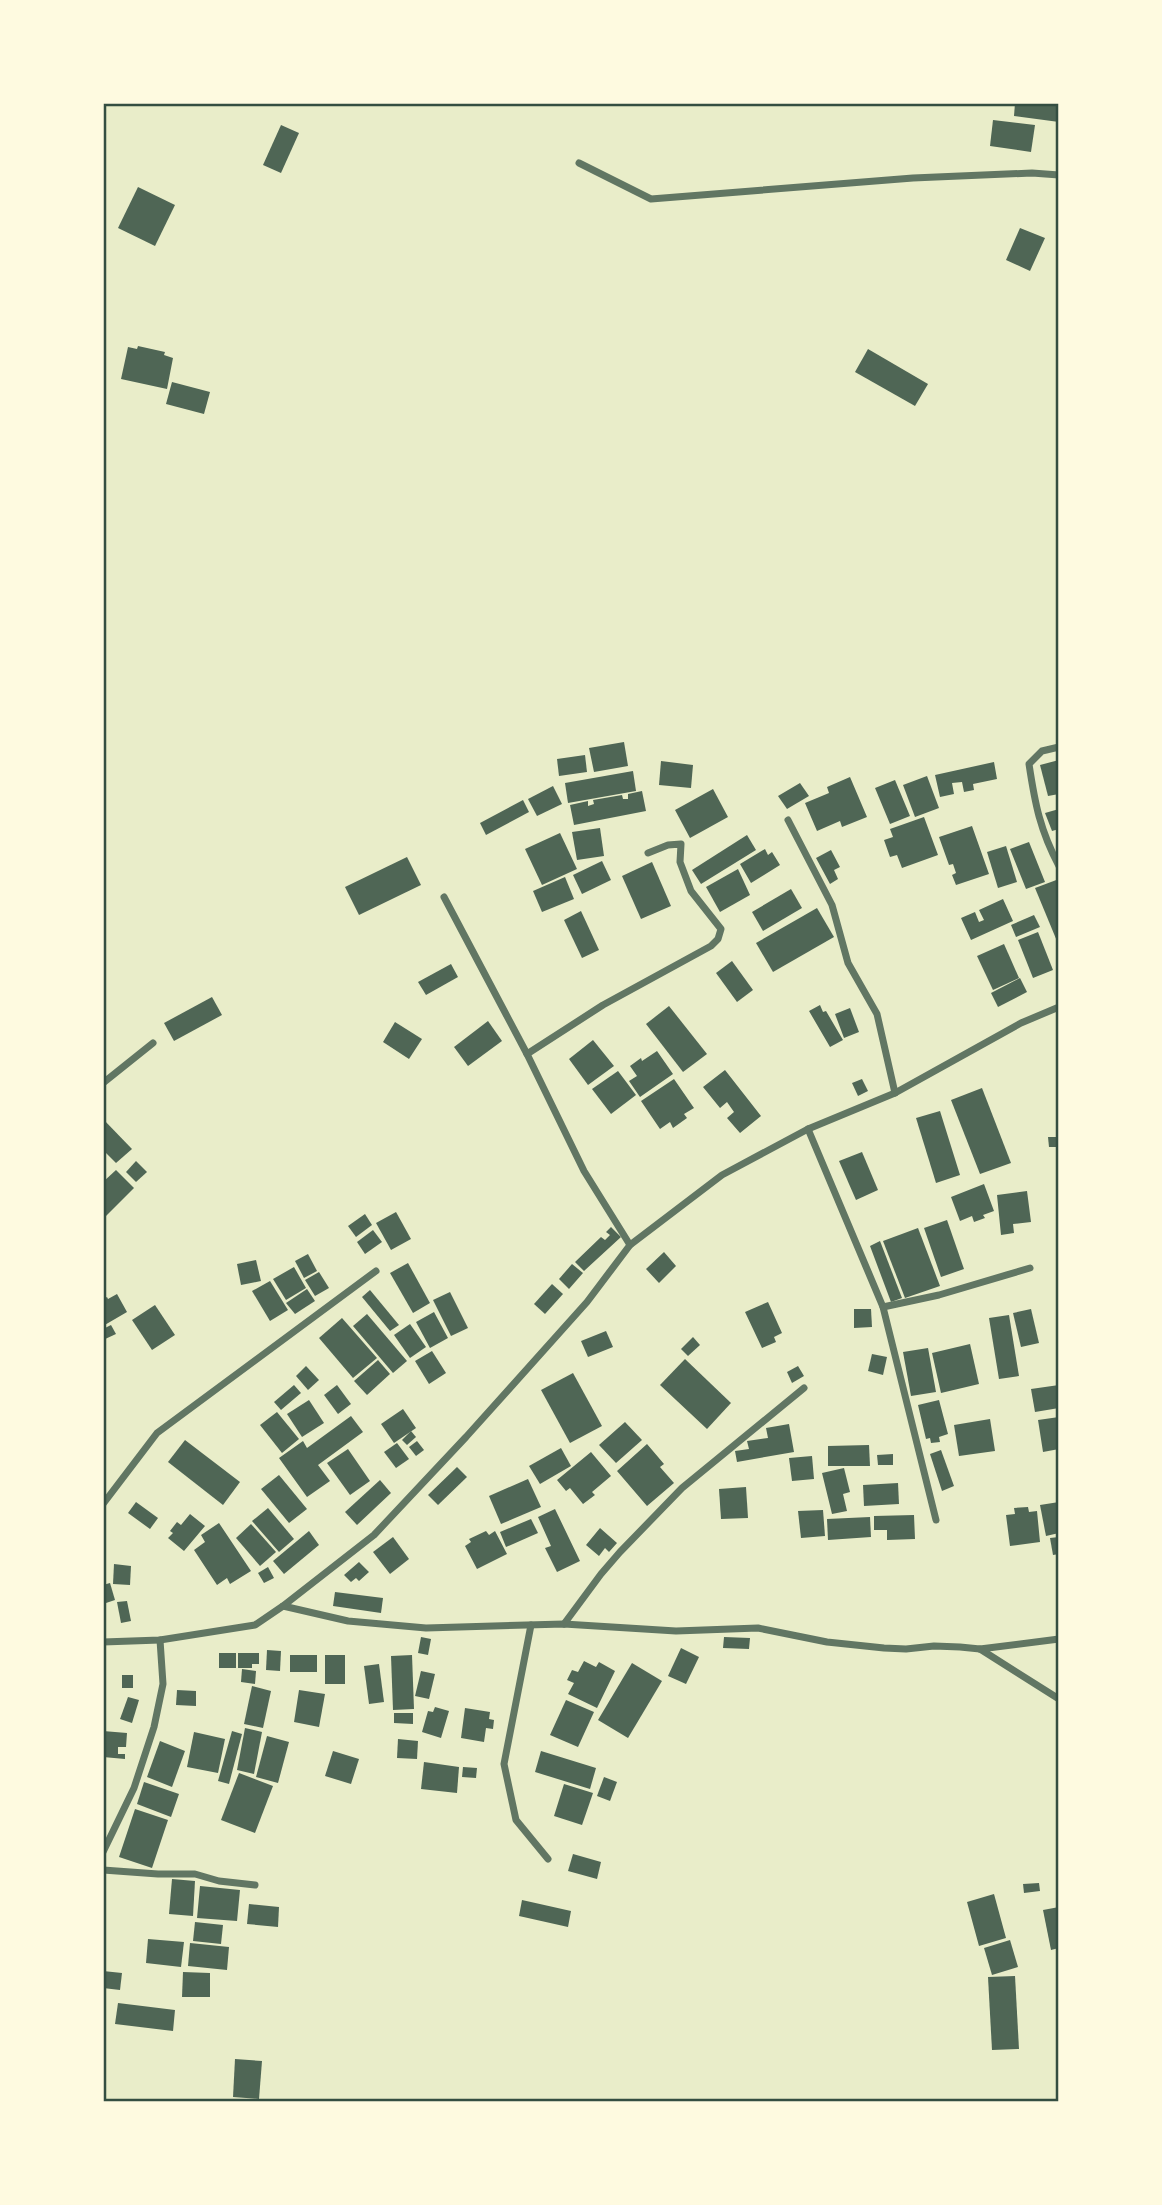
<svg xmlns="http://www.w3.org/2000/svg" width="1162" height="2205" viewBox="0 0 1162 2205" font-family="'Fira Sans Condensed',sans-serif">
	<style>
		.building { fill: #4f6655 }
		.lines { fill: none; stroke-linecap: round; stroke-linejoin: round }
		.minor { stroke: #617663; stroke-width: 7 }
		.neatline { fill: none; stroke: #344e41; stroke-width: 2.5 }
	</style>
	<rect width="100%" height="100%" fill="#e9edc9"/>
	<g class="building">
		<path d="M1015 103H1059V122L1014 116Z"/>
		<path d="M993 120 1035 125 1031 152 990 146Z"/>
		<path d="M281 125 299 133 281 173 263 165Z"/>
		<path d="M138 187 175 205 155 246 118 228Z"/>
		<path d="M1020 228 1045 238 1030 271 1006 260Z"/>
		<path d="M138 346 165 352 164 355 173 358 167 389 121 379 128 347 137 349Z"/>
		<path d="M868 349 928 384 915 406 855 372Z"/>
		<path d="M172 382 210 392 204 414 166 404Z"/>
		<path d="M624 742 628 766 594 772 589 748Z"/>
		<path d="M585 755 587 772 559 776 557 759Z"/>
		<path d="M1059 760V794L1048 796 1040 765Z"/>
		<path d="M661 761 693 765 691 788 659 785Z"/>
		<path d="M994 762 997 779 973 784 974 790 964 792 962 782 952 783 954 794 940 797 935 775Z"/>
		<path d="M633 771 636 791 568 803 565 783Z"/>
		<path d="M927 776 939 808 915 817 903 785Z"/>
		<path d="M850 777 867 817 842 827 840 821 817 831 805 803 829 793 827 787Z"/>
		<path d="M895 780 910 816 890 824 875 788Z"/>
		<path d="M800 783 809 796 787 809 778 796Z"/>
		<path d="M553 786 562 804 537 816 528 799Z"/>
		<path d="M713 789 728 817 690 838 675 810Z"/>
		<path d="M642 791 646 811 574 825 570 805 588 801V806L594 804 593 800 622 795 623 799H628V794Z"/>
		<path d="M523 800 529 812 486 835 480 823Z"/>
		<path d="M1059 809V829L1052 831 1045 813Z"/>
		<path d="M924 817 938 855 902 868 897 855 890 857 884 840 893 837 890 829Z"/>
		<path d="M972 826 989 874 956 885 952 875 956 873 953 864 949 865 939 837Z"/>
		<path d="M600 828 604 856 577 860 572 832Z"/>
		<path d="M560 833 577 869 542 885 525 849Z"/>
		<path d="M747 835 756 850 701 884 692 870Z"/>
		<path d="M1029 842 1045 882 1026 889 1010 849Z"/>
		<path d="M1006 846 1017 882 998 888 987 852Z"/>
		<path d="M765 849 768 855 772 852 780 865 751 883 740 864Z"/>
		<path d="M831 850 840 867 834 870 838 879 830 884 816 858Z"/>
		<path d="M407 857 421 885 359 915 345 887Z"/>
		<path d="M602 861 611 880 582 894 573 875Z"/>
		<path d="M652 862 671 906 641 919 622 876Z"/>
		<path d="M738 869 750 895 720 912 706 887Z"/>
		<path d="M565 877 574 899 542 912 533 891Z"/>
		<path d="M1059 879V946L1035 888Z"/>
		<path d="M791 889 802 908 763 931 752 912Z"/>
		<path d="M1003 899 1013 921 971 940 961 918 975 912 979 922 984 920 979 910Z"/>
		<path d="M817 908 834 937 773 972 756 943Z"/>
		<path d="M581 911 599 950 582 958 564 920Z"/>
		<path d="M1034 915 1040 927 1016 937 1011 925Z"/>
		<path d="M1038 932 1053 970 1033 978 1018 940Z"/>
		<path d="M1004 944 1019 978 993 990 977 956Z"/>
		<path d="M732 961 753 990 737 1002 716 973Z"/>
		<path d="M451 964 458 977 426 995 418 982Z"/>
		<path d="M1020 978 1027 992 998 1007 991 993Z"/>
		<path d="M212 997 222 1015 174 1041 164 1023Z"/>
		<path d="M820 1005 823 1012 826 1011 843 1040 830 1047 809 1011Z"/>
		<path d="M669 1006 707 1054 683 1072 646 1024Z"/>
		<path d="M850 1008 859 1032 844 1038 835 1014Z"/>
		<path d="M488 1021 502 1041 468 1066 454 1047Z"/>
		<path d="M395 1022 422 1039 409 1059 383 1042Z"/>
		<path d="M593 1040 614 1066 588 1085 569 1059Z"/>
		<path d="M657 1051 673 1074 640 1097 629 1081 637 1076 630 1066 641 1058 642 1061Z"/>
		<path d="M725 1070 761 1116 740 1133 727 1118 734 1112 727 1102 720 1108 703 1087Z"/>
		<path d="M618 1071 636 1095 611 1114 592 1089Z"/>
		<path d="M674 1079 694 1108 684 1114 687 1118 673 1128 670 1122 660 1129 641 1101Z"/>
		<path d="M862 1079 868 1091 858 1096 852 1083Z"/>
		<path d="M982 1088 1011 1163 980 1174 951 1100Z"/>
		<path d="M940 1111 960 1175 936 1183 916 1118Z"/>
		<path d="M103 1119 132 1149 116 1163 103 1150Z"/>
		<path d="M1048 1137H1059V1147H1049Z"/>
		<path d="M862 1152 878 1190 856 1200 839 1161Z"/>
		<path d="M136 1161 147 1172 136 1182 126 1172Z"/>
		<path d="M116 1170 134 1188 105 1217 103 1182Z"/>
		<path d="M984 1184 994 1211 983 1215 985 1218 974 1222 972 1216 960 1221 951 1197Z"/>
		<path d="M1027 1191 1031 1222 1013 1224 1014 1233 1001 1235 997 1195Z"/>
		<path d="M396 1212 411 1239 391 1250 376 1223Z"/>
		<path d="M365 1214 372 1225 356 1237 348 1226Z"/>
		<path d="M947 1220 964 1269 941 1277 924 1228Z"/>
		<path d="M611 1227 621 1237 584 1271 575 1262 601 1237 605 1240 610 1235 606 1232Z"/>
		<path d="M918 1228 940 1286 905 1298 883 1241Z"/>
		<path d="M373 1230 382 1242 365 1254 357 1242Z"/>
		<path d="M880 1241 902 1298 891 1302 870 1246Z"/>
		<path d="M664 1252 676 1266 659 1283 646 1269Z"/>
		<path d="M308 1254 317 1271 304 1278 295 1261Z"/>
		<path d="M256 1260 261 1281 241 1285 237 1264Z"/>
		<path d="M408 1263 430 1303 413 1313 390 1273Z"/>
		<path d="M572 1264 583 1273 569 1289 559 1279Z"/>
		<path d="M294 1267 306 1288 286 1300 273 1279Z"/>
		<path d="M319 1272 329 1288 315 1296 305 1280Z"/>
		<path d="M270 1281 288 1310 270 1321 252 1291Z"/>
		<path d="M552 1284 563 1294 545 1314 534 1304Z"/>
		<path d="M307 1289 315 1301 295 1314 286 1303Z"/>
		<path d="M370 1290 399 1325 390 1331 362 1297Z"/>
		<path d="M450 1292 468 1328 451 1336 433 1300Z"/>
		<path d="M117 1294 127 1312 103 1326V1299L107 1297 108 1299Z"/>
		<path d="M768 1302 782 1333 774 1337 776 1342 762 1348 745 1312Z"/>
		<path d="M155 1305 175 1335 152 1350 132 1320Z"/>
		<path d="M854 1309H871L872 1327 854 1328Z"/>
		<path d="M1031 1309 1039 1343 1021 1347 1013 1313Z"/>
		<path d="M434 1312 448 1338 430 1348 416 1322Z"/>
		<path d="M367 1314 407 1361 393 1373 353 1326Z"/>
		<path d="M1009 1315 1019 1376 999 1379 989 1318Z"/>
		<path d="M342 1318 377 1358 353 1378 319 1338Z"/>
		<path d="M410 1324 426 1347 410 1358 394 1335Z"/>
		<path d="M111 1325 116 1334 103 1340V1329Z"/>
		<path d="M606 1331 613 1347 588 1357 581 1341Z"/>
		<path d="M693 1337 700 1345 688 1356 681 1349Z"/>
		<path d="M970 1344 979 1384 941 1393 932 1353Z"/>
		<path d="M928 1348 936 1392 911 1396 903 1352Z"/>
		<path d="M432 1351 446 1373 429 1384 415 1361Z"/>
		<path d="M872 1354 887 1357 883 1375 868 1371Z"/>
		<path d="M685 1359 731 1403 707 1429 660 1385Z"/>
		<path d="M378 1360 390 1374 367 1395 354 1381Z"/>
		<path d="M306 1366 319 1380 308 1390 296 1376Z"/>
		<path d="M798 1366 804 1376 792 1383 787 1372Z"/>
		<path d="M573 1373 602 1426 570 1443 541 1390Z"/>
		<path d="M294 1385 301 1393 281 1410 274 1402Z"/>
		<path d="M337 1385 351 1404 338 1414 324 1395Z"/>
		<path d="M1059 1385V1408L1035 1412 1031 1389Z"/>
		<path d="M309 1400 324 1423 302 1437 287 1414Z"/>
		<path d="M939 1400 948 1434 939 1437 940 1442 931 1443 930 1438 926 1439 918 1405Z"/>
		<path d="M403 1409 416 1428 394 1443 381 1424Z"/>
		<path d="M277 1412 299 1439 282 1453 260 1425Z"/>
		<path d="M351 1416 363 1432 318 1465 330 1481 307 1497 279 1458 303 1441 307 1448Z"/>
		<path d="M1059 1417V1449L1043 1452 1038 1420Z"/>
		<path d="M990 1419 995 1451 959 1456 954 1425Z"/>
		<path d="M625 1422 642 1440 616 1463 599 1445Z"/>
		<path d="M789 1424 794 1452 737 1462 735 1451 749 1449 747 1441 768 1438 766 1428Z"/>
		<path d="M411 1431 416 1437 407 1445 402 1440Z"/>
		<path d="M185 1440 240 1482 223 1505 168 1462Z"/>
		<path d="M417 1441 424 1450 416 1456 409 1447Z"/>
		<path d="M397 1443 409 1459 396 1468 384 1452Z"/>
		<path d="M647 1444 664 1464 660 1467 674 1483 647 1506 617 1471Z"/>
		<path d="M869 1445 870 1466H828V1446Z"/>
		<path d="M561 1448 571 1466 540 1484 529 1466Z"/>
		<path d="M348 1449 370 1481 350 1495 327 1463Z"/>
		<path d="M941 1450 954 1486 942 1491 930 1454Z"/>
		<path d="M591 1452 611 1476 592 1492 595 1495 583 1504 570 1488 566 1491 557 1480Z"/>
		<path d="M893 1454V1465H878L877 1455Z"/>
		<path d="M812 1456 814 1479 792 1481 789 1458Z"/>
		<path d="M457 1467 467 1477 438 1505 428 1495Z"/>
		<path d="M844 1468 850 1492 843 1494 847 1511 832 1514 822 1473Z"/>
		<path d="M279 1475 307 1509 289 1523 261 1489Z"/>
		<path d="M528 1479 541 1507 501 1524 489 1496Z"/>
		<path d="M380 1480 391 1493 357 1525 345 1512Z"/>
		<path d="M898 1483 899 1504 864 1506 863 1485Z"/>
		<path d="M746 1487 748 1518 721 1519 719 1489Z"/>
		<path d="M136 1502 158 1518 150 1529 128 1513Z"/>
		<path d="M1059 1502V1533L1046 1536 1040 1505Z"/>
		<path d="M1028 1507 1029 1512 1037 1511 1040 1542 1010 1546 1006 1515 1015 1514 1014 1508Z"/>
		<path d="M268 1508 294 1539 279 1552 252 1521Z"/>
		<path d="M555 1509 580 1561 557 1572 545 1548 551 1546 538 1517Z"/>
		<path d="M823 1510 825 1536 801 1538 798 1511Z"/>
		<path d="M190 1514 205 1526 184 1551 168 1538 173 1533 170 1531 177 1522 181 1525Z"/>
		<path d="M914 1515 915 1539 887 1540V1530H874V1516Z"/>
		<path d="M870 1517 871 1537 828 1540 827 1519Z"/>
		<path d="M531 1519 538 1533 506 1547 500 1532Z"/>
		<path d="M219 1523 251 1571 230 1584 227 1578 217 1585 194 1550 205 1542 201 1535Z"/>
		<path d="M251 1524 276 1552 260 1566 236 1538Z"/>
		<path d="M600 1528 617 1543 609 1552 605 1548 599 1556 586 1545Z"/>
		<path d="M309 1531 319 1545 284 1574 273 1561Z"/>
		<path d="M486 1531 489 1535 495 1531 507 1554 477 1569 465 1546 471 1542 469 1539Z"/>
		<path d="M393 1537 409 1559 390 1574 373 1552Z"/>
		<path d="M1059 1537V1554L1053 1555 1050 1538Z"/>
		<path d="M359 1562 369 1572 359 1581 356 1578 351 1582 344 1575Z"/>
		<path d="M114 1564 131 1566 130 1585 113 1584Z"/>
		<path d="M268 1567 274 1578 264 1583 258 1573Z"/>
		<path d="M110 1583 115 1600 103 1604V1585Z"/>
		<path d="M335 1592 383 1598 381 1613 333 1606Z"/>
		<path d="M127 1601 131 1621 121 1623 117 1602Z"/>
		<path d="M421 1637 431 1639 428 1655 418 1653Z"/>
		<path d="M724 1637 750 1638 749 1649 723 1648Z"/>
		<path d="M681 1648 699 1657 686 1684 668 1676Z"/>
		<path d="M267 1650 281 1651 280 1671 266 1670Z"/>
		<rect x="219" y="1653" width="17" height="15"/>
		<path d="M238 1653H259V1664H252V1668H238Z"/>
		<rect x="290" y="1655" width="27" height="17"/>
		<rect x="325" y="1655" width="20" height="29"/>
		<path d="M412 1655 414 1709 393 1710 391 1656Z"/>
		<path d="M584 1661 596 1667 599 1662 615 1671 597 1708 568 1694 574 1683 567 1680 572 1670 578 1672Z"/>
		<path d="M632 1663 662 1681 628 1738 598 1720Z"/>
		<path d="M379 1664 384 1702 369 1704 364 1666Z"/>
		<path d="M242 1669 256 1671 255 1684 241 1682Z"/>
		<path d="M421 1671 435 1674 429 1699 415 1696Z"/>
		<rect x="122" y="1675" width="11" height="13"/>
		<path d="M252 1686 271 1691 263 1728 244 1724Z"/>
		<path d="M177 1690 196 1691V1706L176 1705Z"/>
		<path d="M299 1690 325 1694 319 1727 294 1722Z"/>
		<path d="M128 1697 139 1700 132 1723 120 1719Z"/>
		<path d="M566 1700 594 1712 578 1747 550 1735Z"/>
		<path d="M435 1707 449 1711 441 1738 422 1732 428 1711 433 1712Z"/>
		<path d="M465 1708 490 1712 489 1719 494 1720 493 1729 486 1728 484 1742 461 1738Z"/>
		<path d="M394 1713H413V1724L394 1723Z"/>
		<path d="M245 1728 262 1732 254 1774 237 1770Z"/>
		<path d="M103 1731 127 1733 126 1747H118V1754H125V1759L103 1757Z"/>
		<path d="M232 1731 242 1734 229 1784 218 1781Z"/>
		<path d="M194 1732 225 1739 218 1773 187 1767Z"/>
		<path d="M267 1736 289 1742 278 1783 256 1777Z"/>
		<path d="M398 1739 418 1741 417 1759 397 1758Z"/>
		<path d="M160 1741 185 1751 172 1787 147 1777Z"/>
		<path d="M333 1751 359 1759 351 1784 325 1776Z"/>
		<path d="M541 1751 596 1768 590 1789 535 1772Z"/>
		<path d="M424 1762 459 1767 457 1793 421 1789Z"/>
		<path d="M463 1767 477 1768 476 1778 462 1777Z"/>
		<path d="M239 1773 273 1786 255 1833 221 1820Z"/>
		<path d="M604 1777 617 1782 610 1801 597 1796Z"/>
		<path d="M144 1782 179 1794 171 1817 137 1804Z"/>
		<path d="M564 1784 593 1793 582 1825 554 1816Z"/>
		<path d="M135 1809 168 1820 152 1868 119 1857Z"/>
		<path d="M573 1854 601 1862 597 1879 568 1871Z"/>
		<path d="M172 1879 195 1881 193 1916 169 1914Z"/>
		<path d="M1039 1883 1040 1891 1024 1893 1023 1884Z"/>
		<path d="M200 1886 240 1890 237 1921 197 1918Z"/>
		<path d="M994 1894 1006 1938 979 1946 967 1902Z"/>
		<path d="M522 1900 571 1911 568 1927 519 1916Z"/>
		<path d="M249 1904 279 1907 278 1927 247 1924Z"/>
		<path d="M1059 1907V1948L1051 1950 1043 1910Z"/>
		<path d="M195 1922 223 1925 221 1944 193 1941Z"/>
		<path d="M148 1939 184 1942 181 1967 146 1963Z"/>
		<path d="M1010 1940 1018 1967 992 1975 984 1948Z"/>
		<path d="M190 1943 229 1947 227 1970 188 1966Z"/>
		<path d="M103 1971 122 1973 120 1990 103 1988Z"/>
		<path d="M183 1972 210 1973V1997H182Z"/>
		<path d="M1015 1976 1019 2049 992 2050 988 1977Z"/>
		<path d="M118 2003 175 2010 173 2031 115 2024Z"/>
		<path d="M235 2059 262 2061 259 2099 233 2097Z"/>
	</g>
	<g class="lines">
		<g class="minor">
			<path d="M579 163 651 199 913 178 1032 173 1059 175"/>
			<path d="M1059 747 1042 751 1029 764C1035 804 1040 830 1059 866"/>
			<path d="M788 820 832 905 848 963 877 1014 895 1093"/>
			<path d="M444 897 527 1054 584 1171 630 1245"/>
			<path d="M527 1054 603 1005 711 946 718 939 721 929 691 891 680 862 681 844 668 845 648 853"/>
			<path d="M103 1083 153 1043"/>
			<path d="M808 1129 883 1307 936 1520"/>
			<path d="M883 1307 939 1295 1030 1268"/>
			<path d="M103 1504 157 1433 376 1271"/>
			<path d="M283 1606 348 1621 426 1628 564 1624 676 1631 758 1628 827 1642 884 1648 906 1649 934 1646 960 1647 980 1649 1059 1699"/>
			<path d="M564 1624 601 1574 620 1552 682 1488 804 1388"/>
			<path d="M531 1625 504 1764 516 1820 548 1859"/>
			<path d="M103 1642 160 1640 255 1625 283 1606 374 1535 466 1437 587 1302 630 1245 722 1175 808 1129 895 1093 1021 1023 1059 1007"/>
			<path d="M980 1649 1059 1639"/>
			<path d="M103 1852 134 1788 154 1727 163 1684 160 1640"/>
			<path d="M103 1870 158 1874H195L219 1881 255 1885"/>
		</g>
	</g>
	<rect width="1162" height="2205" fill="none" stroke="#fefae0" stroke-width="210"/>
	<rect x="105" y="105" width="952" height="1995" class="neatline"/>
</svg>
